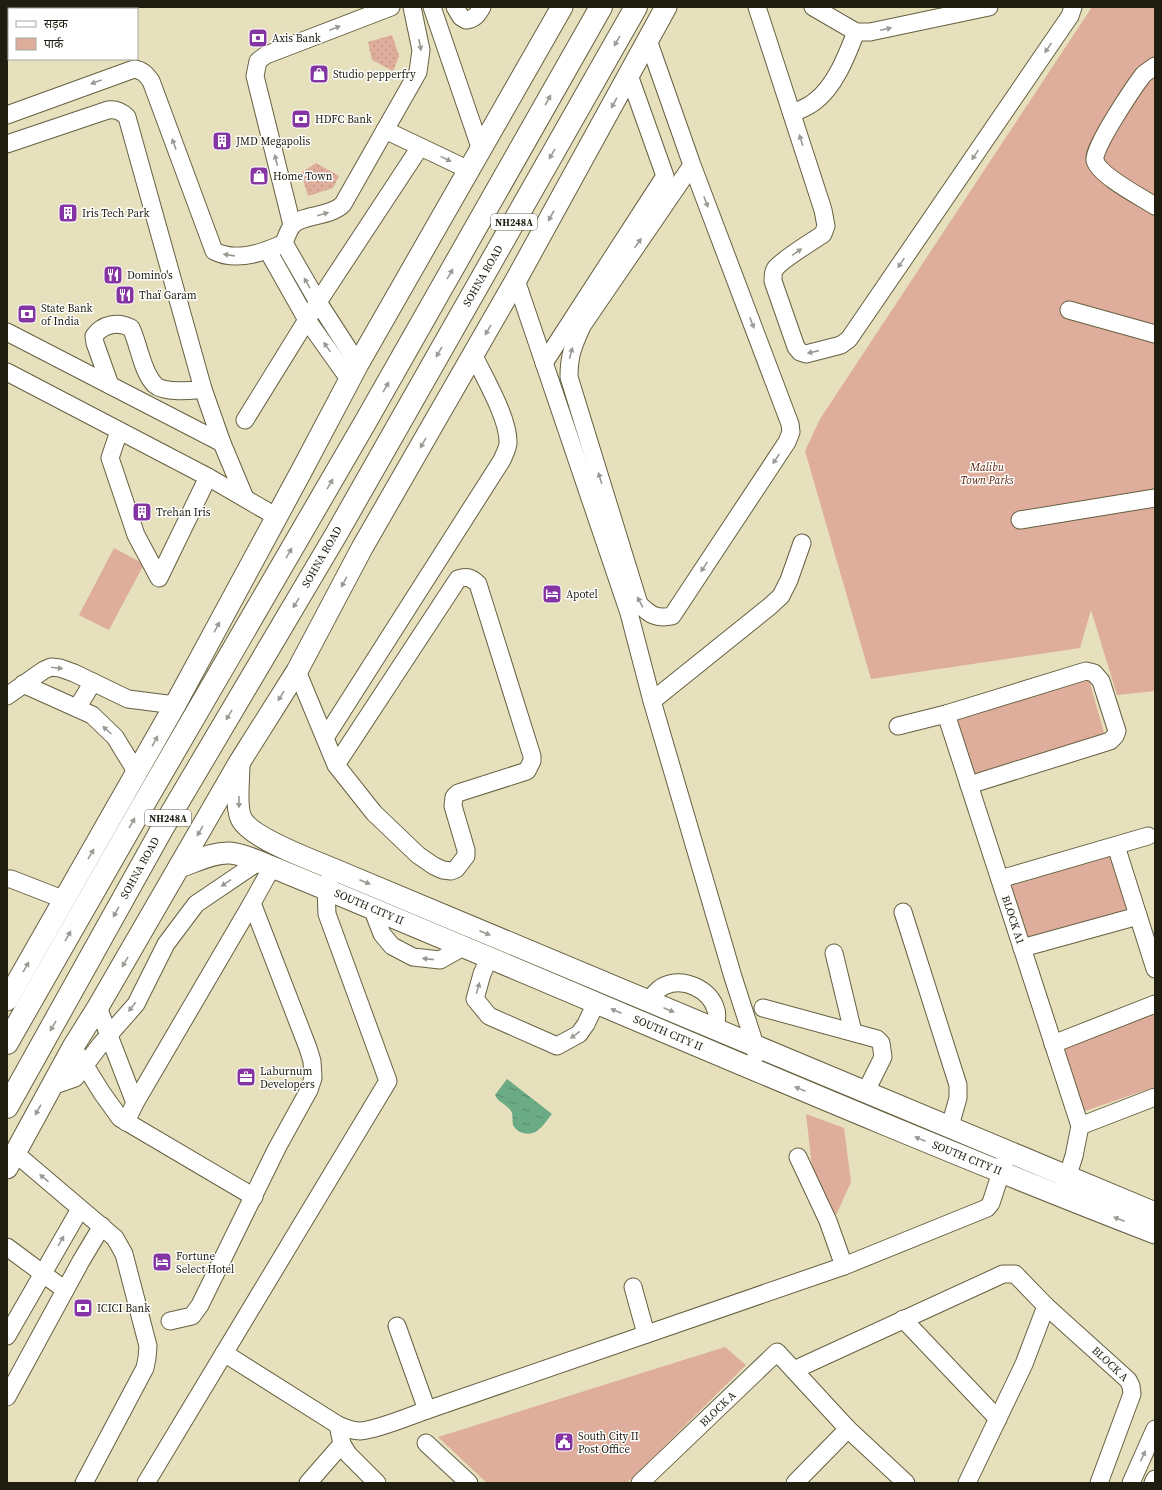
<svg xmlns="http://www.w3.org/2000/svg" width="1162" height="1490" viewBox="0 0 1162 1490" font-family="'Source Serif 4','Noto Sans Devanagari',serif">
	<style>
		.grass { fill: url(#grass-dots) }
		.park { fill: #dead9b }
		.water { fill: url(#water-ripples) }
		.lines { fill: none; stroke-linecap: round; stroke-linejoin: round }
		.minor-casing { stroke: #666041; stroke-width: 19 }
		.major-casing { stroke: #666041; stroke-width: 23 }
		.highway-casing { stroke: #666041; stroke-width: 24 }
		.minor { stroke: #fff; stroke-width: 17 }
		.major { stroke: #fff; stroke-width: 21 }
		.highway { stroke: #fff; stroke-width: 22 }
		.oneway { fill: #9a9993 }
		.labels { text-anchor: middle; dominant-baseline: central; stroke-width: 3; stroke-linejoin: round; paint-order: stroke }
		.shield { fill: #fff; stroke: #626158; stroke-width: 1 }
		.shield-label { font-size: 10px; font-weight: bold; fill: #1f1d10 }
		.poi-label { font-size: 11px; fill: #1f1d10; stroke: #fff; text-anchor: start }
		.street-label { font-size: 11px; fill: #1f1d10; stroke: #fff }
		.park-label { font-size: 11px; font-style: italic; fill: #5d2207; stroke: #fff }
	</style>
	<defs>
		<pattern id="grass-dots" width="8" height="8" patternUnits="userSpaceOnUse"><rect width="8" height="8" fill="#dead9b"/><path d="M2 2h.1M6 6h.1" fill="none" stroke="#be9484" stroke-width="1.8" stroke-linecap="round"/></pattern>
		<pattern id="water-ripples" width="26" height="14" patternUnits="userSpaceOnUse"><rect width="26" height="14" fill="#6aaa84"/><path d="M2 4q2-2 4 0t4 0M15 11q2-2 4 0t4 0" fill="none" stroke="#578a6b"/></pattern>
	</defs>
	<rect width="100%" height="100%" fill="#e6e0bd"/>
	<g class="grass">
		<path d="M392 35 399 56 393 71 372 60 368 42Z"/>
		<path d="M316 163 339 176 333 188 308 196 301 173Z"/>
	</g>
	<g class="park">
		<path d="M1092 7H1155V691L1117 695 1091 610 1080 648 871 679 805 451 820 419Z"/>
		<path d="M114 548 144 564 109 630 79 615Z"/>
		<path d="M1089 680 1105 736 968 776 950 720Z"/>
		<path d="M1109 855 1128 911 1024 943 1005 888Z"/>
		<path d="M1155 1013V1087L1079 1113 1057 1046Z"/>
		<path d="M806 1114 844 1128 851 1182 836 1215 813 1176Z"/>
		<path d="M725 1347 746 1365 627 1483H487L438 1437Z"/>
	</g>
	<path class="water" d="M507 1079 552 1114C544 1124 537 1137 523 1133 519 1132 515 1129 513 1125 512 1121 513 1117 512 1113 509 1105 498 1103 495 1095Z"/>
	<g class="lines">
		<g class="minor-casing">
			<g id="minor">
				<path d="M432 7 481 150"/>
				<path d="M455 7 461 17 466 20C475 19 478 14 482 7"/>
				<path d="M757 7 823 210 826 226 823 234C813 241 781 260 775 269 773 272 773 277 773 281L796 347 800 352 806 354 841 345 849 339 1070 16 1073 7"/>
				<path d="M813 7 856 32H870L989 7"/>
				<path d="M43 9 49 7"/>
				<path d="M7 21 9 20"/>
				<path d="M648 40 692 165 790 424 791 432 787 442 672 616C656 619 650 615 639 604L569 377C569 355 573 346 582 326L692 165"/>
				<path d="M1155 66C1151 69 1146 72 1143 75 1134 87 1092 149 1095 160 1098 175 1141 197 1155 206"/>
				<path d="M792 114C799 110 808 107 814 102 835 87 847 55 856 32"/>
				<path d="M7 115 134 69C142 70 146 74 151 81L214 251C235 262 263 253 284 243 286 238 288 231 292 226 300 214 330 218 343 204L418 72 421 50 412 7"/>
				<path d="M385 130 469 170"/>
				<path d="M7 144 108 110C116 109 121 111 127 117L203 389 222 443 245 498"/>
				<path d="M292 225 255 76 258 61 266 55 391 7"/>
				<path d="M284 243 318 302 358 364"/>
				<path d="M268 251 307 320 349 379"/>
				<path d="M516 280 629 613 652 701 733 977 755 1045 756 1055"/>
				<path d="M1069 310 1155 334"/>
				<path d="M7 332 222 443"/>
				<path d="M544 363 665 176 629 75"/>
				<path d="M7 372 208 477 277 517"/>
				<path d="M110 385 95 343 94 336C103 324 118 321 131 328 135 336 137 345 140 354 143 364 147 377 155 385 164 393 192 391 203 389"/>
				<path d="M245 420 318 302 420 147"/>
				<path d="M119 431 110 458 136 535 159 578 208 477"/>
				<path d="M1020 520 1155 498"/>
				<path d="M297 671 336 765 374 813 418 855 434 866 443 870 451 871 456 869 466 856V850L453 806 454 797 458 793 527 771 532 761V756L478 584C471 577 466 576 458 579L336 765"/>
				<path d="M23 684 92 715 115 737 137 773"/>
				<path d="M7 696 44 670 51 667 60 668 74 673 128 699 175 705"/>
				<path d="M652 701 769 607 781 596 789 580 802 543"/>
				<path d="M77 708 93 682"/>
				<path d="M946 714 1080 1126 1074 1156 1064 1187"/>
				<path d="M898 726 946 714 1086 671 1094 673 1101 681 1117 731 1115 736 1110 741 969 785"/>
				<path d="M325 738 502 460C504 455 508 448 508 443 509 419 484 377 473 354"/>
				<path d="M1116 846 1155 969"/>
				<path d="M7 879H11L65 900"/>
				<path d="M1000 879 1148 836"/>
				<path d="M372 908 382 934 392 946 413 957 440 960 463 947"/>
				<path d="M903 912 958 1085V1098L950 1126"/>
				<path d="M1022 948 1138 916"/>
				<path d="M834 953 853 1032"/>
				<path d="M489 958 482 974 475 999 489 1016 557 1046 579 1034 586 1024 596 1003"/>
				<path d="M648 1001C653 996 657 989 664 986 684 977 710 989 716 1010 718 1016 716 1023 715 1029"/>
				<path d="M98 1007 135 1103"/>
				<path d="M763 1008 877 1039 881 1043 883 1057 866 1091"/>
				<path d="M1053 1044 1155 1004"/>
				<path d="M79 1056 102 1093 120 1118 254 1197"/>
				<path d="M52 1086 75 1078 101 1044 136 1004 166 944 196 904 258 862"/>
				<path d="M126 1122 135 1103 252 903 272 867"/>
				<path d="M1080 1126 1155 1097"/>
				<path d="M15 1153 115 1238 124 1254 148 1346 147 1358 145 1368 84 1483"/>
				<path d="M798 1157 828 1221 844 1266 987 1208 991 1203 1005 1160"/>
				<path d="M7 1247 65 1290"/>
				<path d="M633 1287 646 1334"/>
				<path d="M903 1319 998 1419"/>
				<path d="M170 1321 192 1316 200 1305 277 1148 309 1090 313 1078 312 1061 308 1048 252 903"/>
				<path d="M397 1326 427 1410"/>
				<path d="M7 1336 80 1209"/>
				<path d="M224 1353 338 1425C345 1428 352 1431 360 1431 377 1430 410 1416 427 1410L844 1266"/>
				<path d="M794 1370 1003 1274H1015L1046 1306 1128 1380 1131 1386 1132 1394 1099 1483"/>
				<path d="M7 1397 81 1261 102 1226"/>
				<path d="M338 1425 342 1444 348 1454 377 1483"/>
				<path d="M426 1443 469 1483"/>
				<path d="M146 1483 388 1081 327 914 326 889 333 869"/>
				<path d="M308 1483 342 1444"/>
				<path d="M640 1483 777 1352 848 1429 906 1483"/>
				<path d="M795 1483 848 1429"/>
				<path d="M967 1483 1024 1364 1046 1306"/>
				<path d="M1131 1483 1155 1429"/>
				<path d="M1153 1483 1155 1479"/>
			</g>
		</g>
		<g class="major-casing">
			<g id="major">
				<path d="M239 765C239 779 235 809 242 820 253 839 312 860 333 869L1155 1213"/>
				<path d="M179 867C195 862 213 852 230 853 244 854 259 862 272 867 567 988 858 1118 1155 1233"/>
				<path d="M7 1000 175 705 302 470 358 364 562 7"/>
				<path d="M7 1168 73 1047 98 1007 239 763 297 671 362 548 516 280 666 7"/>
			</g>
		</g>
		<g class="highway-casing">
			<g id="highway">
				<path d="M7 1043 139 812 366 421 601 7"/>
				<path d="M7 1107 162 829 337 533 636 7"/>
			</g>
		</g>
		<use href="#minor" class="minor"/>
		<use href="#major" class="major"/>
		<use href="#highway" class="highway"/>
	</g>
	<defs><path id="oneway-solid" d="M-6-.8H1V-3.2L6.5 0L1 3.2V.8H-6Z"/></defs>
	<g class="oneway">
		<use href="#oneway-solid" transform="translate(335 28) rotate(-21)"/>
		<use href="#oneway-solid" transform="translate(886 29) rotate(-12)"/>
		<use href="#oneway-solid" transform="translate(617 41) rotate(120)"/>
		<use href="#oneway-solid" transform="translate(420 45) rotate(79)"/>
		<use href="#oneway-solid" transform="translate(1048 48) rotate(124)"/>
		<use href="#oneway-solid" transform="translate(96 82) rotate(160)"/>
		<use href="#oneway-solid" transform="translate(548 100) rotate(-61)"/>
		<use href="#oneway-solid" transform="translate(614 103) rotate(119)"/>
		<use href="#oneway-solid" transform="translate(801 140) rotate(-108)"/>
		<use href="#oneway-solid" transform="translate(174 144) rotate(-110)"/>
		<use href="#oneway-solid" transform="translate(552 154) rotate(120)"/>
		<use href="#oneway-solid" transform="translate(975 155) rotate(124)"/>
		<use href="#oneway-solid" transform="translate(446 159) rotate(26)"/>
		<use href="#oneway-solid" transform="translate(276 160) rotate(-104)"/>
		<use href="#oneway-solid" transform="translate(706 202) rotate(69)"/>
		<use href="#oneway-solid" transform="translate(323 214) rotate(-16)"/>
		<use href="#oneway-solid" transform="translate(551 216) rotate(119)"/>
		<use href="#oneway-solid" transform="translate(638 243) rotate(-55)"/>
		<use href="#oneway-solid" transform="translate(797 252) rotate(-35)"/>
		<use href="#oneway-solid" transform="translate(229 255) rotate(-172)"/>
		<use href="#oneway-solid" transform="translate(901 263) rotate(124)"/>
		<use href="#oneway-solid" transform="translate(450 274) rotate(-60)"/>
		<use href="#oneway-solid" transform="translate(307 283) rotate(-120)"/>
		<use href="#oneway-solid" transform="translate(752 323) rotate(69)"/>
		<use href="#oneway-solid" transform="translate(488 330) rotate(120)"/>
		<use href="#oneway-solid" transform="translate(327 347) rotate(-125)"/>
		<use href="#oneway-solid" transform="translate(439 352) rotate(120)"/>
		<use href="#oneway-solid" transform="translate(813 352) rotate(167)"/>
		<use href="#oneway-solid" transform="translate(571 353) rotate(-75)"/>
		<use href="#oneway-solid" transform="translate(386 387) rotate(-60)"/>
		<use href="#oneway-solid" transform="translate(423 443) rotate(120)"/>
		<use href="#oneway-solid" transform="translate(776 459) rotate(124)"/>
		<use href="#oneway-solid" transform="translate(600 478) rotate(-107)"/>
		<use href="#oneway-solid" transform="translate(330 484) rotate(-60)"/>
		<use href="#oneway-solid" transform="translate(289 553) rotate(-60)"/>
		<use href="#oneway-solid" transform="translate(704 567) rotate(124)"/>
		<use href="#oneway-solid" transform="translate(344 582) rotate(118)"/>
		<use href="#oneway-solid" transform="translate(640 602) rotate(-118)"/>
		<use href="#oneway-solid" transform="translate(296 603) rotate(121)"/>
		<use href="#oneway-solid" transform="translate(217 627) rotate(-62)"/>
		<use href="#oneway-solid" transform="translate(57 668) rotate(7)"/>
		<use href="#oneway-solid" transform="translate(281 696) rotate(122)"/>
		<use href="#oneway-solid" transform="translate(229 715) rotate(121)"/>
		<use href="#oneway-solid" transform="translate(107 730) rotate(-138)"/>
		<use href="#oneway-solid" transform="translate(155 741) rotate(-61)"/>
		<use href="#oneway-solid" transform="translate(239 802) rotate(90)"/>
		<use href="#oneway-solid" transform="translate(132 823) rotate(-60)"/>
		<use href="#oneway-solid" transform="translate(200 831) rotate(120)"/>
		<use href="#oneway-solid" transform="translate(91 854) rotate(-60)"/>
		<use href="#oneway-solid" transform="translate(365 882) rotate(23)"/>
		<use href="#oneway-solid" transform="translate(226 883) rotate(146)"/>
		<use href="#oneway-solid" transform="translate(116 912) rotate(119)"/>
		<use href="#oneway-solid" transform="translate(485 933) rotate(23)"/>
		<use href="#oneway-solid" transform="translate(68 936) rotate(-60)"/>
		<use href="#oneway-solid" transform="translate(428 959) rotate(-174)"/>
		<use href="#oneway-solid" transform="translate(125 962) rotate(120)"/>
		<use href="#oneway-solid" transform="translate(26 967) rotate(-60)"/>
		<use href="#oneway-solid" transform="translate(478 988) rotate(-74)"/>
		<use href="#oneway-solid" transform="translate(132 1007) rotate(128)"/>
		<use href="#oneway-solid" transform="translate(669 1010) rotate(23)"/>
		<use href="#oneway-solid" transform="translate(616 1011) rotate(-157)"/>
		<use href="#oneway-solid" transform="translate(53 1026) rotate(120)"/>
		<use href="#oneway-solid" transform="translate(575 1035) rotate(144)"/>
		<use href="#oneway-solid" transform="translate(800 1089) rotate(-158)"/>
		<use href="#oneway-solid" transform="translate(38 1110) rotate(119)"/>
		<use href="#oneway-solid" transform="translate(920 1139) rotate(-158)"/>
		<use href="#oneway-solid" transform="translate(44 1178) rotate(-139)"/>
		<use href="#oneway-solid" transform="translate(1119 1219) rotate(-159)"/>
		<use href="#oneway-solid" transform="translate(61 1241) rotate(-60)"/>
		<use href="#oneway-solid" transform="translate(1143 1456) rotate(-66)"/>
	</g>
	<defs>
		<g id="bank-square" transform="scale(1)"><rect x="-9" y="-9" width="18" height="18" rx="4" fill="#8534a3" stroke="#fff"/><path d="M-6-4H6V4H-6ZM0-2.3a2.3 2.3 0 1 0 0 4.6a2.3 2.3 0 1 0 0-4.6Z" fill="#fff"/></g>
		<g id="shop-square" transform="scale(1)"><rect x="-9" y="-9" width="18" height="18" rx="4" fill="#8534a3" stroke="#fff"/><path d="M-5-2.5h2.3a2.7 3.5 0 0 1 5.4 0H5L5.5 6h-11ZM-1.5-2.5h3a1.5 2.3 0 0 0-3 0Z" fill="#fff"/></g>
		<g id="building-square" transform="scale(1)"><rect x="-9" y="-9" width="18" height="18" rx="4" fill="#8534a3" stroke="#fff"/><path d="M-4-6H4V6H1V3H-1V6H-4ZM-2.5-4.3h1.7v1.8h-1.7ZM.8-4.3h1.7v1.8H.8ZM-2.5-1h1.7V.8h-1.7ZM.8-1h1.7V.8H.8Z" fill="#fff"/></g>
		<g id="restaurant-square" transform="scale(1)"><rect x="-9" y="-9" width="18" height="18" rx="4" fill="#8534a3" stroke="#fff"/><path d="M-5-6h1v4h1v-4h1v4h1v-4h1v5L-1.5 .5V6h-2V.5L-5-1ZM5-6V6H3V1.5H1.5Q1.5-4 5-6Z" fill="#fff"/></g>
		<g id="hotel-square" transform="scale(1)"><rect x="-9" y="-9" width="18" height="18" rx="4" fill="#8534a3" stroke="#fff"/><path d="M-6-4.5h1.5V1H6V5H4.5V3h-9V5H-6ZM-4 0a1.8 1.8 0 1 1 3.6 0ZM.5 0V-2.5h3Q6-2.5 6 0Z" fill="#fff"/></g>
		<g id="office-square" transform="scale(1)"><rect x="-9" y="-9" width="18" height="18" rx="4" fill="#8534a3" stroke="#fff"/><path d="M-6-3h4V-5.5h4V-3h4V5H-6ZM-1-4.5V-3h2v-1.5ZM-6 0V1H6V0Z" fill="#fff"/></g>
		<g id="civic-square" transform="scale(1)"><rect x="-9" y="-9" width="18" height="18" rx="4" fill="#8534a3" stroke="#fff"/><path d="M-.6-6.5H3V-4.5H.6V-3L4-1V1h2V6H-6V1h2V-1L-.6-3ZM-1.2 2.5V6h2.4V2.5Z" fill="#fff"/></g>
	</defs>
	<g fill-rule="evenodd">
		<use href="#bank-square" x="258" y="38"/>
		<use href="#shop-square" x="319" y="74"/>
		<use href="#bank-square" x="301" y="119"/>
		<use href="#building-square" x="222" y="141"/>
		<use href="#shop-square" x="259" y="176"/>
		<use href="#building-square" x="68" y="213"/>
		<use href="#restaurant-square" x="113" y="275"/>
		<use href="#restaurant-square" x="125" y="295"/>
		<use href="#bank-square" x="27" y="314"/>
		<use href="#building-square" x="142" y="512"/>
		<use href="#hotel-square" x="552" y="594"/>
		<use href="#office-square" x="246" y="1077"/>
		<use href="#hotel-square" x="162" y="1262"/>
		<use href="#bank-square" x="83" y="1308"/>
		<use href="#civic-square" x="564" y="1442"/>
	</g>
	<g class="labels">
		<g class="shield">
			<rect x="491" y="214" width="46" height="16" rx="3"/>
			<rect x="145" y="810" width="46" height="16" rx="3"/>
		</g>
		<g class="shield-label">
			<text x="514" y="222">NH248A</text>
			<text x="168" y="818">NH248A</text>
		</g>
		<g class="poi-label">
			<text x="272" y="38">Axis Bank</text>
			<text x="333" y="74">Studio pepperfry</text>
			<text x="315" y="119">HDFC Bank</text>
			<text x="236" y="141">JMD Megapolis</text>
			<text x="273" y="176">Home Town</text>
			<text x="82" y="213">Iris Tech Park</text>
			<text x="127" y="275">Domino's</text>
			<text x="139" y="295">Thaï Garam</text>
			<text x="41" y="308">State Bank<tspan x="41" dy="13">of India</tspan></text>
			<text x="156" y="512">Trehan Iris</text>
			<text x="566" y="594">Apotel</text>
			<text x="260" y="1071">Laburnum<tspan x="260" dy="13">Developers</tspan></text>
			<text x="176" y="1256">Fortune<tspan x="176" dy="13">Select Hotel</tspan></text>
			<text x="97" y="1308">ICICI Bank</text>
			<text x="578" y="1436">South City II<tspan x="578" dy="13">Post Office</tspan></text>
		</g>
		<g class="street-label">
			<text transform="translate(483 276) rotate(-60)">SOHNA ROAD</text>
			<text transform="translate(322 557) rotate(-60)">SOHNA ROAD</text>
			<text transform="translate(140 868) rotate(-61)">SOHNA ROAD</text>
			<text transform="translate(369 907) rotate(23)">SOUTH CITY II</text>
			<text transform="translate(1013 920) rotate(72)">BLOCK A1</text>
			<text transform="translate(668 1033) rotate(23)">SOUTH CITY II</text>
			<text transform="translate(967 1158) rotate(22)">SOUTH CITY II</text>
			<text transform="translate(1110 1364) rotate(43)">BLOCK A</text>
			<text transform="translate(718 1409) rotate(-44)">BLOCK A</text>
		</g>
		<g class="park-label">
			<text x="987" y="467">Malibu<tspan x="987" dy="13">Town Parks</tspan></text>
		</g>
	</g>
	<rect width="1162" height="1490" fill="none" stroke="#1f1d10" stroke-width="16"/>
	<rect x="8" y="8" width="130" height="52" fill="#ffffff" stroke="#a5a59f"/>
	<rect x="16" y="21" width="20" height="6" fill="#ffffff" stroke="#a5a59f"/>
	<text x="44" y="28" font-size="12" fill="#1f1d10">सड़क</text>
	<rect x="16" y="38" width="20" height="12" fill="#dead9b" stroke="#a5a59f"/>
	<text x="44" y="48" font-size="12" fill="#1f1d10">पार्क</text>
</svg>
